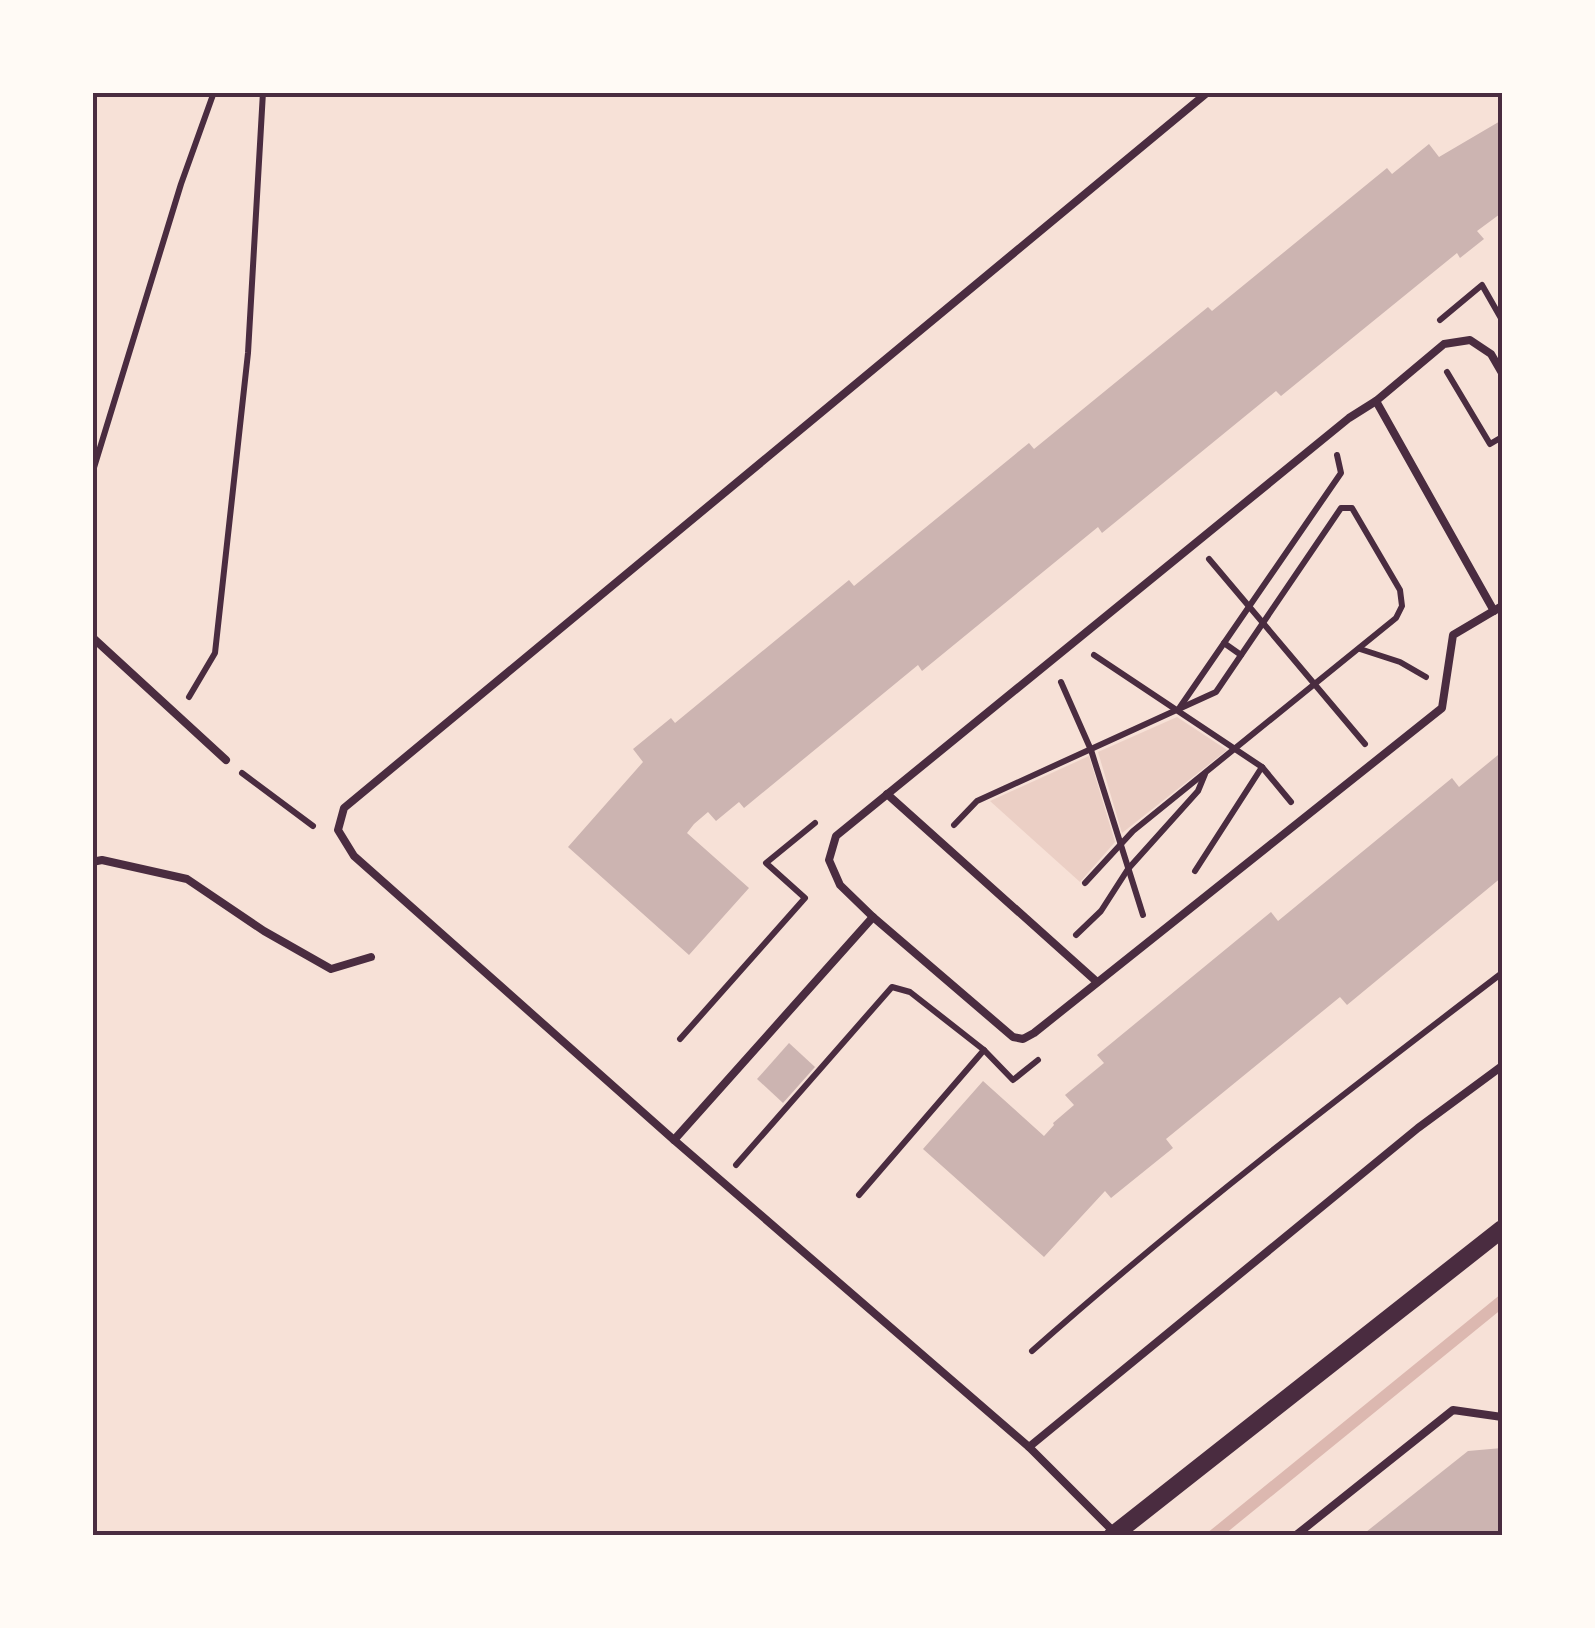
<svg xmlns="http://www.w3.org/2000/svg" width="1595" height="1628" viewBox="0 0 1595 1628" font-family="'DejaVu Sans',sans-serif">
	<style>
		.green { fill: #ebcfc5 }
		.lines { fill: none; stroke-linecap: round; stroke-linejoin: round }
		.stream { stroke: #dcb8b0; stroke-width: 12 }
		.building { fill: #ccb4b1 }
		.path { stroke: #4a2c40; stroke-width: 6 }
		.service { stroke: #4a2c40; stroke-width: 8 }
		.tertiary { stroke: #4a2c40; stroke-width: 18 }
		.neatline { fill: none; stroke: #4a2c40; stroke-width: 4 }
	</style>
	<rect width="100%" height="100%" fill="#f7e1d7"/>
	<g class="green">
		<path d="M1177 717 1227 750 1122 833 1098 752Z"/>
		<path d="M1089 756 1115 842 1080 882 990 801Z"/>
	</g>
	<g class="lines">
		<path class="stream" d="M1213 1536 1502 1301"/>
	</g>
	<g class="building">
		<path d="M1502 120V219L1500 214 1477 231 1484 239 1460 258 1457 253 1281 396 1276 391 1102 533 1098 527 922 671 918 665 744 808 739 802 716 821 708 812 694 824 687 833 749 888 689 955 568 847 643 762 633 749 671 718 675 723 849 580 854 586 1029 443 1034 449 1208 307 1212 311 1387 168 1392 174 1429 144 1439 157Z"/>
		<path d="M1498 755 1502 761V877L1347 1005 1340 997 1166 1139 1173 1148 1111 1198 1105 1191 1044 1257 923 1149 983 1081 1044 1136 1054 1125 1053 1123 1074 1105 1065 1095 1104 1063 1097 1055 1271 912 1278 921 1452 778 1459 787Z"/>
		<path d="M789 1043 815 1067 783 1103 757 1079Z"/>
		<path d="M1502 1448V1536H1361L1468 1451Z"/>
	</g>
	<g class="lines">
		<g class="path">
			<path d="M1440 320 1482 285 1502 320"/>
			<path d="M1447 372 1490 444 1502 437"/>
			<path d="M92 474 181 184 214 92"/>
			<path d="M1209 559 1365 744"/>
			<path d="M1224 643 1241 655"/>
			<path d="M1360 649 1400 662 1426 677"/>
			<path d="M1094 655 1262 767 1291 802"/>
			<path d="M1061 682 1091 750 1143 915"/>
			<path d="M189 697 215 653 248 353 263 92"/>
			<path d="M1180 707 1341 473 1337 455"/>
			<path d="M242 773 313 826"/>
			<path d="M954 825 977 801 1216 692 1341 508H1352L1400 590 1402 606 1396 618 1133 831 1085 883"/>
			<path d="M1195 871 1262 767"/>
			<path d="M1076 935 1101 911 1128 869 1198 791 1205 774"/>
			<path d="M680 1039 805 898 766 863 815 823"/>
			<path d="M736 1165 892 987 910 992 984 1050 1013 1080 1038 1060"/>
			<path d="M859 1195 984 1050"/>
			<path d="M1032 1351C1183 1217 1342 1095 1502 973"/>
		</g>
		<g class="service">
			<path d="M1502 373 1491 354 1470 340 1444 344 1376 401 1349 418 836 836 829 860 840 885 873 917 1013 1037 1023 1039 1034 1033 1442 708 1453 635 1502 606"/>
			<path d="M1376 401 1494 611"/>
			<path d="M92 637 226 760"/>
			<path d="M887 794 1097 982"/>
			<path d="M92 862 102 860 187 879 264 931 331 969 371 957"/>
			<path d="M674 1140 873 917"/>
			<path d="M1029 1447 1418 1128 1502 1066"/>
			<path d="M1115 1533 1029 1447 674 1140 354 856 338 830 344 808 1208 92"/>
			<path d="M1295 1536 1453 1410 1502 1417"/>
		</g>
		<path class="tertiary" d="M1112 1536 1502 1229"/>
	</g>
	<rect width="1595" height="1628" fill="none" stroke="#fffaf5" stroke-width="190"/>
	<rect x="95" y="95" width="1405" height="1438" class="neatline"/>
</svg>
